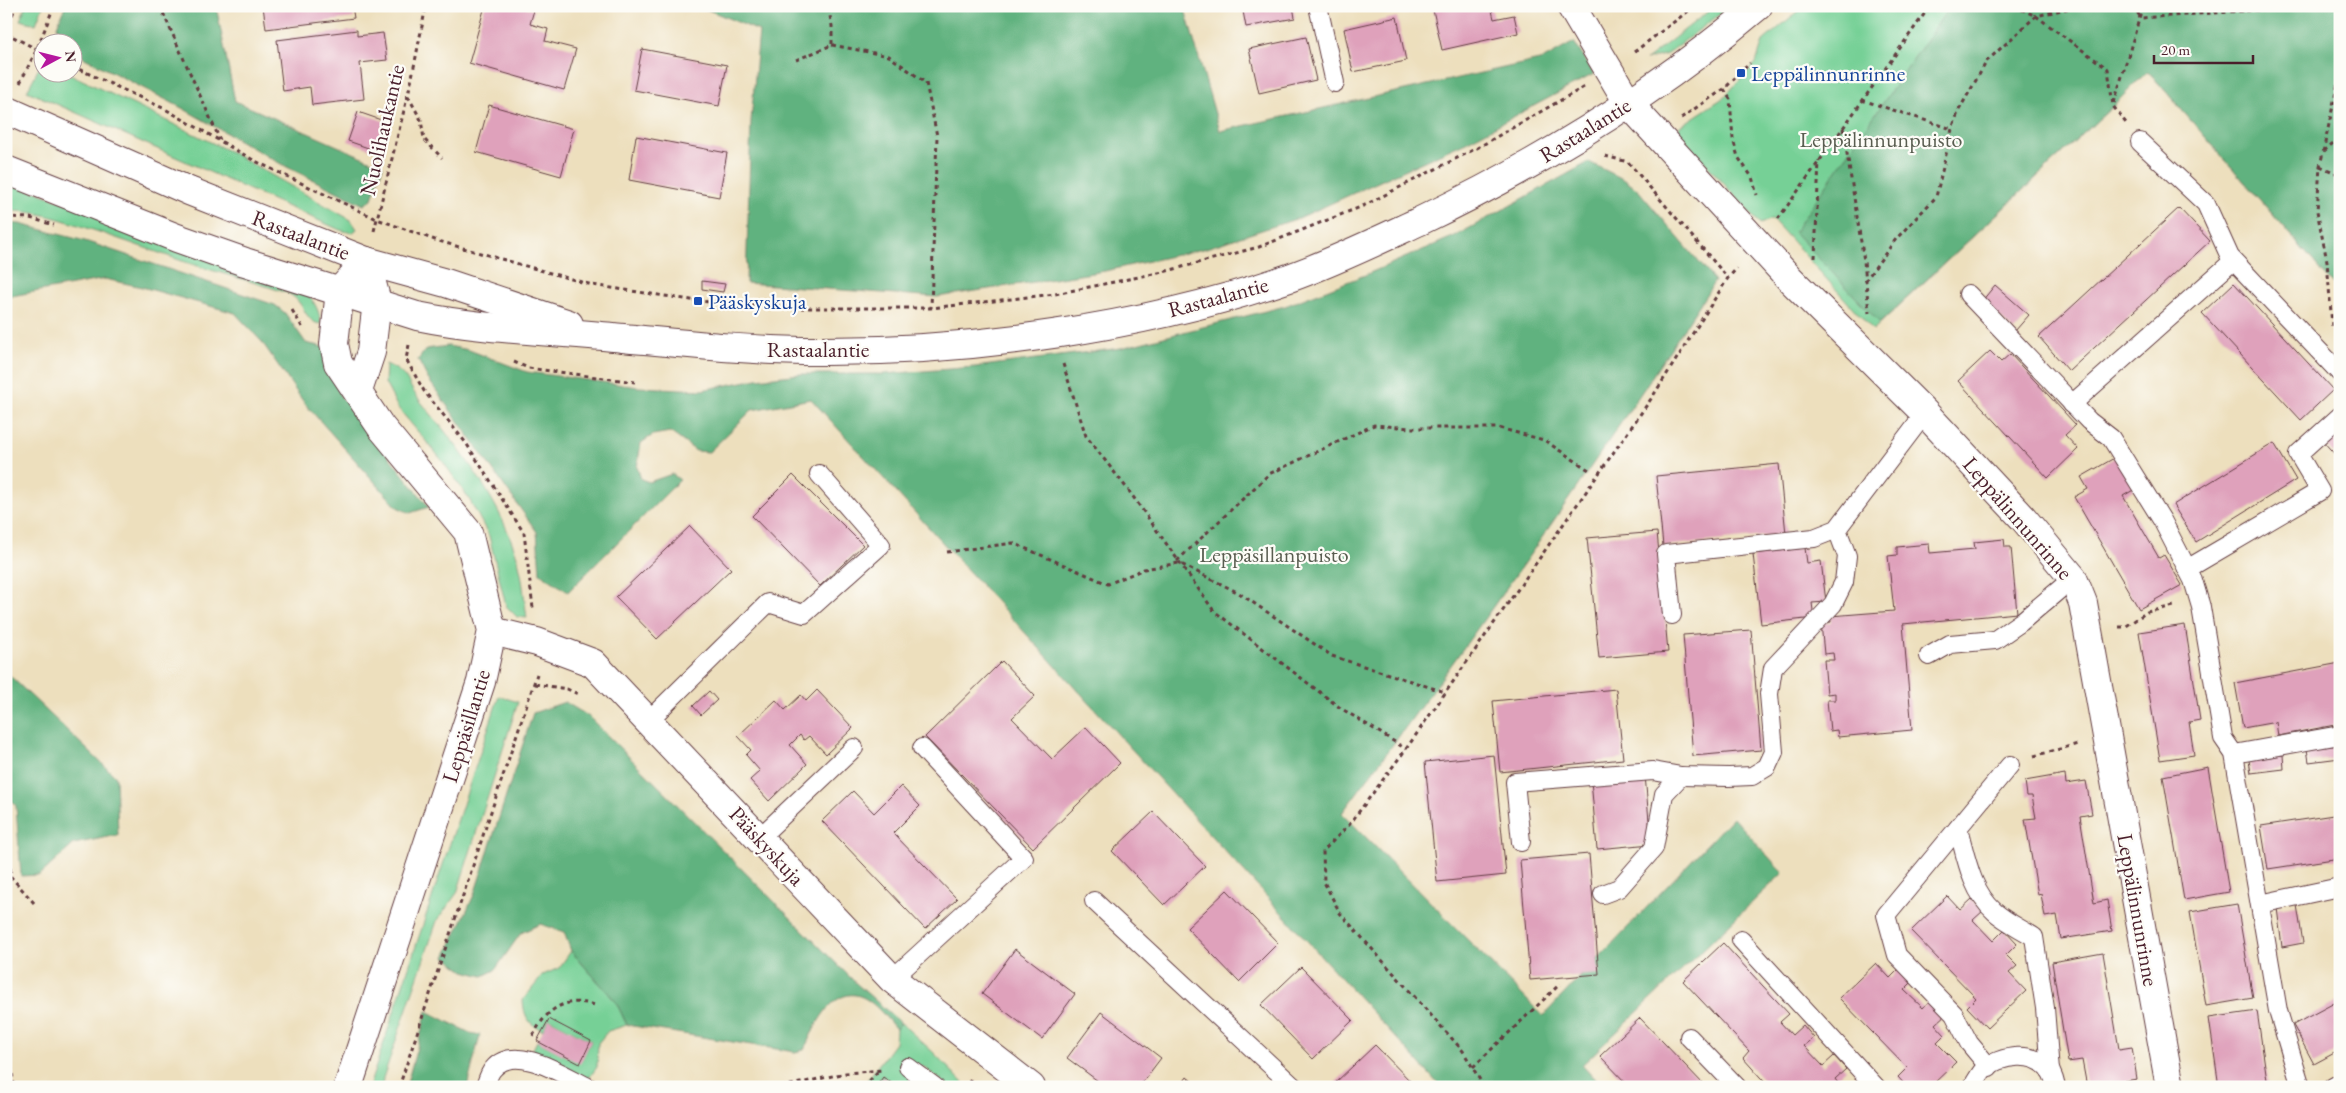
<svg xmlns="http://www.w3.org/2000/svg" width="2346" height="1093" viewBox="0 0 2346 1093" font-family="'EB Garamond',serif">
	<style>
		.green { fill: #76d096; stroke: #607860 }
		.forest { fill: #60b27f; stroke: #556855 }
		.building { fill: #dfa1bb }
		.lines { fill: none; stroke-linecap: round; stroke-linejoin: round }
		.service-casing { stroke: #623c41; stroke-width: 20 }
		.minor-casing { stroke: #623c41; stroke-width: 30 }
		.primary-casing { stroke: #623c41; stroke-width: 30 }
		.path { stroke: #623c41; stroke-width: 3; stroke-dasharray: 4 4; stroke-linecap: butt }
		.service { stroke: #fff; stroke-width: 18 }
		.minor { stroke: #fff; stroke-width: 28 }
		.primary { stroke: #fff; stroke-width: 28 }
		.transit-dot { fill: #1a4fb4; stroke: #fdfcf7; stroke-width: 2 }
		.labels { text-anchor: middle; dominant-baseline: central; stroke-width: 4.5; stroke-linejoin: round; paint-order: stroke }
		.transit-label { font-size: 22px; fill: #164399; stroke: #fdfcf7; text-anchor: start }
		.street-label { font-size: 22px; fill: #4a1f2b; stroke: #fdfcf7 }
		.park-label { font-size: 22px; fill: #595d50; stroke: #fdfcf7 }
	</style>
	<rect width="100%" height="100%" fill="#fdfcf7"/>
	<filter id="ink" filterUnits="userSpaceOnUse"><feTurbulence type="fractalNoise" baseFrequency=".02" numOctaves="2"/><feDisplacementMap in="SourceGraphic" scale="10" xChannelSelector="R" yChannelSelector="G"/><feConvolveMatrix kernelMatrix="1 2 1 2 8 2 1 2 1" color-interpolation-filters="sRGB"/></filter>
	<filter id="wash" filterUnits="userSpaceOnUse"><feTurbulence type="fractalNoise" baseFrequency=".0096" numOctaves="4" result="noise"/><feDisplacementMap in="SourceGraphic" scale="20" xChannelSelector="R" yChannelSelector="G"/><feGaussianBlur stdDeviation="1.12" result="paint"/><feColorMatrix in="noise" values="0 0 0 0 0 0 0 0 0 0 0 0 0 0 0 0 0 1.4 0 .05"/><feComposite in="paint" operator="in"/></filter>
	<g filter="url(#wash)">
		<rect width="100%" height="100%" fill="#eddfbd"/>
		<g class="green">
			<path d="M26 6H43L36 24 20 20Z"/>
			<path d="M1715 6H1731L1667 54 1646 60Z"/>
			<path d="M1804 6H2340V292L2148 71 2113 106 1873 330 1772 219 1760 224 1679 134V127L1723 98 1756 63 1763 41Z"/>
			<path d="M41 64H42V72L68 73 229 151 351 220 357 229 352 233 340 230 27 91Z"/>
			<path d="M6 181 301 288C313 299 319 308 321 324 304 323 305 300 287 293 253 281 218 273 185 262 157 252 130 243 102 233 71 223 40 210 6 211Z"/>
			<path d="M386 364C410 374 406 384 421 402 460 449 499 498 517 557 523 577 524 598 527 618L517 617 506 606 489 536 468 497 441 459 398 408 385 383Z"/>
			<path d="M499 696 518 702 457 893 437 921 383 1078 382 1087H369Z"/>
			<path d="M571 951 616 1002 627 1025 608 1031 598 1043 597 1067 589 1078 533 1056V1049L537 1041 580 1063 591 1041 549 1019 543 1030C528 1024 524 1016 523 1000L543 975 559 968Z"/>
			<path d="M901 1023 933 1052 967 1087H949L922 1066 907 1087H897L883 1077 876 1087H862L895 1043 896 1029Z"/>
		</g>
		<g class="forest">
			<path d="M65 6H216L235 101 383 166 372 199 364 205 281 164 182 108 73 52 72 42H63L57 26Z"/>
			<path d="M699 6H1184L1220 131 1544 59 1574 42 1594 74 1466 142 1299 218 1203 249 1105 271 937 297 746 283 751 121 759 31Z"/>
			<path d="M1950 6H2340V292L2148 71 2113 106 1880 323 1794 232Z"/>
			<path d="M1589 162 1625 180 1638 190 1715 281C1597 463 1472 640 1342 813L1543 1016 1733 817 1783 873 1582 1065 1602 1087H1441L811 399 752 410 709 452 696 451 670 432 653 435 641 443 637 467 641 479 649 482 672 474 680 480 568 592 540 573 537 532 428 379 418 360 426 349 448 346 469 350 527 372 639 387 702 390 757 379 801 374H885L975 367 1121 348 1285 306 1365 275 1457 235Z"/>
			<path d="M6 223 20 224 85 241 275 305 285 313 306 343 323 347 340 395 429 507 410 513 397 507 305 404 262 342 235 313 142 287 105 279 6 297Z"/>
			<path d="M6 672 116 777 118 835 74 844 40 875 21 876 16 806 6 793Z"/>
			<path d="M565 702 588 716 858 985 901 1023 896 1029C888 1020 879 1008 869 1001 836 977 814 1028 804 1050L795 1052 627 1025 616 1002 571 951 564 932 540 924 521 933 495 970 483 976 464 971 445 957 474 895 533 713Z"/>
			<path d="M427 1011 470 1033 480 1035 467 1087H406Z"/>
		</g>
		<g id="blocks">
			<g class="building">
				<path d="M263 6H352L354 18 266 29Z"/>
				<path d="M485 6H521L534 10 530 24 548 29 545 41 576 49 564 90 469 63Z"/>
				<path d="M1242 6H1293L1295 18 1246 27Z"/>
				<path d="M1451 6H1491L1494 19 1514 15 1518 33 1442 50 1433 10Z"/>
				<path d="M1397 17 1406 61 1353 72 1344 29Z"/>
				<path d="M357 30V36L383 33 387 60 360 63 364 99 312 105 310 87 283 91 277 40Z"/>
				<path d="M1306 37 1316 80 1259 93 1249 49Z"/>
				<path d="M642 49 727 65 719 106 634 90Z"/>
				<path d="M489 105 574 129 561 176 476 152Z"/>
				<path d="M358 112 384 121 374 150 348 141Z"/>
				<path d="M636 136 727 153 719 197 629 180Z"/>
				<path d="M2179 208 2210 241 2069 371 2039 337Z"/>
				<path d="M702 281 725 284 723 292 702 289Z"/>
				<path d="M2234 283 2333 390 2301 420 2202 313Z"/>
				<path d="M1995 285 2029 315 2015 331 1982 301Z"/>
				<path d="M1990 351 2001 362 2010 354 2076 425 2065 435 2078 449 2048 478 1958 381Z"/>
				<path d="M2340 421V460L2321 439Z"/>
				<path d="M2274 443 2296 480 2196 542 2173 505Z"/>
				<path d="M2116 457 2135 489 2123 496 2159 558 2164 555 2182 585 2139 609 2074 497 2088 489 2081 477Z"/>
				<path d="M1779 464 1786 534 1663 546 1656 476Z"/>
				<path d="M793 475 863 545 820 586 752 516Z"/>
				<path d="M690 526 731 569 657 639 616 597Z"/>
				<path d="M1657 532 1668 652 1599 658 1587 538Z"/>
				<path d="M2004 539 2005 547H2011L2017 613 1903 624 1912 730 1838 737 1837 730 1830 731 1827 700H1835V693L1827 694 1824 660H1834L1833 653 1824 654 1821 623 1831 622 1830 616 1894 611 1888 556 1897 555V547L1929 544 1930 553 1975 549 1974 542Z"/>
				<path d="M1805 548 1807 563 1821 561 1826 602 1812 603 1814 618 1761 624 1753 554Z"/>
				<path d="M2185 625 2200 720 2189 722 2194 755 2160 760 2139 632Z"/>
				<path d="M1751 630 1761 750 1693 756 1683 635Z"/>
				<path d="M1002 661 1035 696 1012 718 1052 759 1086 727 1120 763 1033 848 925 737Z"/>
				<path d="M2340 663V724L2278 736 2276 722 2243 728 2235 683Z"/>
				<path d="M1616 689 1623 759 1500 772 1493 701Z"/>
				<path d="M817 690 853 728 826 754 809 736 804 740 800 735 790 745 807 764 769 801 750 780 760 771 746 755 751 750 738 736 776 700 785 710 801 695 806 701Z"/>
				<path d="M709 691 717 700 701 715 693 706Z"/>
				<path d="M2340 745V758L2309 762 2307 749Z"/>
				<path d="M1494 755 1506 875 1437 882 1425 762Z"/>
				<path d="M2283 755 2284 769 2251 773 2249 760Z"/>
				<path d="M2208 767 2229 892 2184 900 2163 776Z"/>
				<path d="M2065 774 2066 784 2086 781 2092 814 2080 816 2094 903 2107 900 2112 931 2061 939 2057 915 2045 917 2041 894 2038 895 2025 819 2036 818 2032 796H2027L2025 781Z"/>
				<path d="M1645 775 1651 844 1597 849 1591 780Z"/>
				<path d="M901 786 920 806 893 833 957 899 925 929 822 821 853 791 874 813Z"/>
				<path d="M1153 812 1205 866 1164 905 1112 851Z"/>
				<path d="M2340 814V858L2268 869 2261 826Z"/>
				<path d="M1589 854 1599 974 1530 980 1520 860Z"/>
				<path d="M1227 890 1278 943 1239 982 1187 928Z"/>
				<path d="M1947 896 1960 910 1972 899 1983 911 1973 920 1993 941 2004 930 2017 944 2006 955 2017 966 2009 973 2026 991 1987 1028 1967 1007 1976 998 1911 931Z"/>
				<path d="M2237 904 2253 998 2206 1006 2190 912Z"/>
				<path d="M2297 905 2303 943 2282 947 2277 908Z"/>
				<path d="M1723 943 1789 1014 1780 1022 1792 1035 1803 1025 1814 1038 1804 1046 1823 1066 1834 1056 1846 1069 1835 1079 1841 1087H1769L1743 1058 1749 1051 1683 981Z"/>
				<path d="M1015 949 1075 994 1042 1039 982 994Z"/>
				<path d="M2103 953 2119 1049 2132 1047 2137 1079 2124 1081 2125 1087H2087L2082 1060 2068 1062 2052 962Z"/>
				<path d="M1876 963 1890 978 1901 967 1914 980 1904 990 1923 1008 1932 998 1947 1013 1935 1024 1945 1035 1937 1043 1956 1062 1930 1087H1907L1898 1077 1907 1068 1839 998Z"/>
				<path d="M1301 967 1353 1020 1313 1059 1261 1005Z"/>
				<path d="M2340 1000V1050L2314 1064 2293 1025Z"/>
				<path d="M2257 1011 2268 1087H2219L2209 1018Z"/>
				<path d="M1101 1012 1161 1058 1139 1087H1106L1067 1058Z"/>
				<path d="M1640 1018 1706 1087H1630L1600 1056Z"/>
				<path d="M549 1019 591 1041 580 1064 537 1041Z"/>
				<path d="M1375 1045 1416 1087H1339L1335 1083Z"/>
				<path d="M883 1077 897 1087H876Z"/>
				<path d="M1187 1077 1199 1087H1180Z"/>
			</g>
		</g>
	</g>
	<g filter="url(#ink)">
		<use href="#blocks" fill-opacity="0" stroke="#623c41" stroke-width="1"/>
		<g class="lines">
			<g class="service-casing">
				<g id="service">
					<path d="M1318 6 1335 83"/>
					<path d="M2140 142 2206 204 2230 257 2340 373"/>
					<path d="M1968 294 2089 421 2111 438 2162 520 2193 580 2201 607 2223 738 2234 754 2278 1011 2301 1087"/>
					<path d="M2072 404 2233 261"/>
					<path d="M2187 569 2320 491 2298 454 2340 416"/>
					<path d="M1672 615 1666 554 1814 538 1837 529 1925 413"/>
					<path d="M1929 656 1950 644 1995 640 2021 622 2073 578"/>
					<path d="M648 721 768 603 804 614 881 545 819 474"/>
					<path d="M2234 754 2340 735"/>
					<path d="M1958 828C1966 857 1971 891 1995 912 2006 922 2022 929 2034 937L2045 1008 2050 1071"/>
					<path d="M759 838 854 748"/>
					<path d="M1521 842 1515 782 1653 771 1681 776 1729 777 1752 776 1767 767 1774 752 1769 694 1773 668 1833 604 1844 582 1847 556 1837 529"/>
					<path d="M1603 894 1619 888 1654 848 1664 794 1681 776"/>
					<path d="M1094 901 1294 1087"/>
					<path d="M2260 904 2340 887"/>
					<path d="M1741 940 1876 1087"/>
					<path d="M892 979 1024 858 922 748"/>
					<path d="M1689 1037 1737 1087"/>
					<path d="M908 1067 935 1087"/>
					<path d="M1989 1067 1969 1043 1954 1014 1897 955 1886 915 2010 765"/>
					<path d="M485 1087C487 1081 489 1073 493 1069 515 1042 565 1076 588 1087"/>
					<path d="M1972 1087C1976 1081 1979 1075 1983 1070 2000 1055 2036 1049 2051 1072 2053 1076 2055 1082 2056 1087"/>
					<path d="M2333 1087 2340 1083"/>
				</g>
			</g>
			<g class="minor-casing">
				<g id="minor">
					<path d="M1571 6 1629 104 1791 280 1925 413 2023 518 2073 578 2083 603 2170 1087"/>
					<path d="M358 391 371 352 377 302 366 261"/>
					<path d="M492 631 537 642 593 663 892 979 1031 1087"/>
					<path d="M348 1087 481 682 492 631 468 532 381 427 338 363 334 344 340 291 366 261"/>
				</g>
			</g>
			<g class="primary-casing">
				<g id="primary">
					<path d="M6 110 189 191 366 261 446 283 569 324"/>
					<path d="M6 170 177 238 245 262 417 316C485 330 554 331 623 338 687 344 752 351 816 351 969 352 1144 328 1289 278 1334 262 1377 241 1420 221 1542 163 1655 93 1758 6"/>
				</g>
			</g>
			<g class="path">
				<path d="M160 6 220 140"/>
				<path d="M2014 6 2036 16 2108 69 2113 106 2126 123"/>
				<path d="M2034 6 2035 15"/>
				<path d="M2133 6 2141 18 2316 6"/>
				<path d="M2331 6 2340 11"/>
				<path d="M6 30 16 6"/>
				<path d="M6 33 42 52"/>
				<path d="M832 45 889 56 926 83 937 136 931 308"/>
				<path d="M1634 52 1695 6"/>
				<path d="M796 60 832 45V26L828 6"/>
				<path d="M72 66 165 109 253 160 305 185 377 219 435 240 592 285 698 301 802 308H931L1055 294 1163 272 1259 247 1363 206 1477 148 1584 87"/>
				<path d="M20 83 37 49 54 6"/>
				<path d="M1724 89 1730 99 1733 139 1738 157 1752 177 1757 195"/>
				<path d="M408 96 421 120 424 139 442 158"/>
				<path d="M1862 100 1952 129"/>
				<path d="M2114 103 2143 6"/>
				<path d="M1681 118 1724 89 1750 63"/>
				<path d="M1843 128 1864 261 1869 313"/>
				<path d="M2324 151 2340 137"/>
				<path d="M1605 156 1628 162 1728 278"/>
				<path d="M2320 166 2340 175"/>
				<path d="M6 217 30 218 54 225"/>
				<path d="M1778 219 1930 6"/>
				<path d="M374 231 411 82 426 6"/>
				<path d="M1815 258 1819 160"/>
				<path d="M1865 281 1896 239 1936 197 1952 129 1959 110 1987 61 2036 16 2079 6"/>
				<path d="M292 310 304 330"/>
				<path d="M2332 326 2327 261 2317 211 2320 166 2340 73"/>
				<path d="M409 345 406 359 424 391 466 443 524 533 533 608"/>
				<path d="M514 362 528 368 635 382"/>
				<path d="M1063 364 1086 436 1129 491 1214 611 1339 707 1406 749"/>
				<path d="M947 552 1013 543 1108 584 1144 569 1179 563 1239 593 1332 656 1445 692"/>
				<path d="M1177 561 1269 474 1374 425 1411 428H1499L1544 440 1589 470"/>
				<path d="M2119 627H2125L2147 612 2174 606"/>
				<path d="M535 684 567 689 578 694"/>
				<path d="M2034 756 2078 744"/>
				<path d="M6 812 11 877 34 903"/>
				<path d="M6 1026 14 1087"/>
				<path d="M533 1036C546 1009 565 996 595 1005"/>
				<path d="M1473 1067 1560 984"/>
				<path d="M969 1080 975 1087"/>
				<path d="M399 1087 537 674"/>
				<path d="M782 1087 846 1073 883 1070"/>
				<path d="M864 1087 879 1070"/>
				<path d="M1484 1087 1463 1051 1340 913 1324 882 1323 851 1349 825 1406 749 1653 396 1728 278 1737 268"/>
			</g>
			<use href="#service" class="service"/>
			<use href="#minor" class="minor"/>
			<use href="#primary" class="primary"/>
		</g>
	</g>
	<g class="transit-dot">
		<rect x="1736" y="68" width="10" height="10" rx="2.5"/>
		<rect x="693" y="296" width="10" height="10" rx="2.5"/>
	</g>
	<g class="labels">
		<g class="transit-label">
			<text x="1751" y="73">Leppälinnunrinne</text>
			<text x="708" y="301">Pääskyskuja</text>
		</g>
		<g class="street-label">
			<text transform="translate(382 130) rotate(-77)">Nuolihaukantie</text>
			<text transform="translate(1585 130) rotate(-32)">Rastaalantie</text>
			<text transform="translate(301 235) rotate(21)">Rastaalantie</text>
			<text transform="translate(1218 297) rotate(-15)">Rastaalantie</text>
			<text x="818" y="349">Rastaalantie</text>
			<text transform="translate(2018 518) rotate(49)">Leppälinnunrinne</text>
			<text transform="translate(466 726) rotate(-73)">Leppäsillantie</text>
			<text transform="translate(767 846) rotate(47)">Pääskyskuja</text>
			<text transform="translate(2138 910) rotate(80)">Leppälinnunrinne</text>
		</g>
		<g class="park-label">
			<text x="1881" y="139">Leppälinnunpuisto</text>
			<text x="1274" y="554">Leppäsillanpuisto</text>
		</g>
	</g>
	<rect width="2346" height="1093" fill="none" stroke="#fdfcf7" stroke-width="25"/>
	<g transform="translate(58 58) rotate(83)"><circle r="24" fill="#fdfcf7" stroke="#b5a4a5"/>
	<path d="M0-4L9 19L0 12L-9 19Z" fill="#b5179e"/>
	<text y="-8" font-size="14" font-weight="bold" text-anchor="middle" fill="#4a1f2b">N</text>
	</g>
	<path d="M2154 55v8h99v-8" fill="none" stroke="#4a1f2b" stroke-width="2.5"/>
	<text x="2161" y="55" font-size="15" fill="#4a1f2b" stroke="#fdfcf7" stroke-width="4" paint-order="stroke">20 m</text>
</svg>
